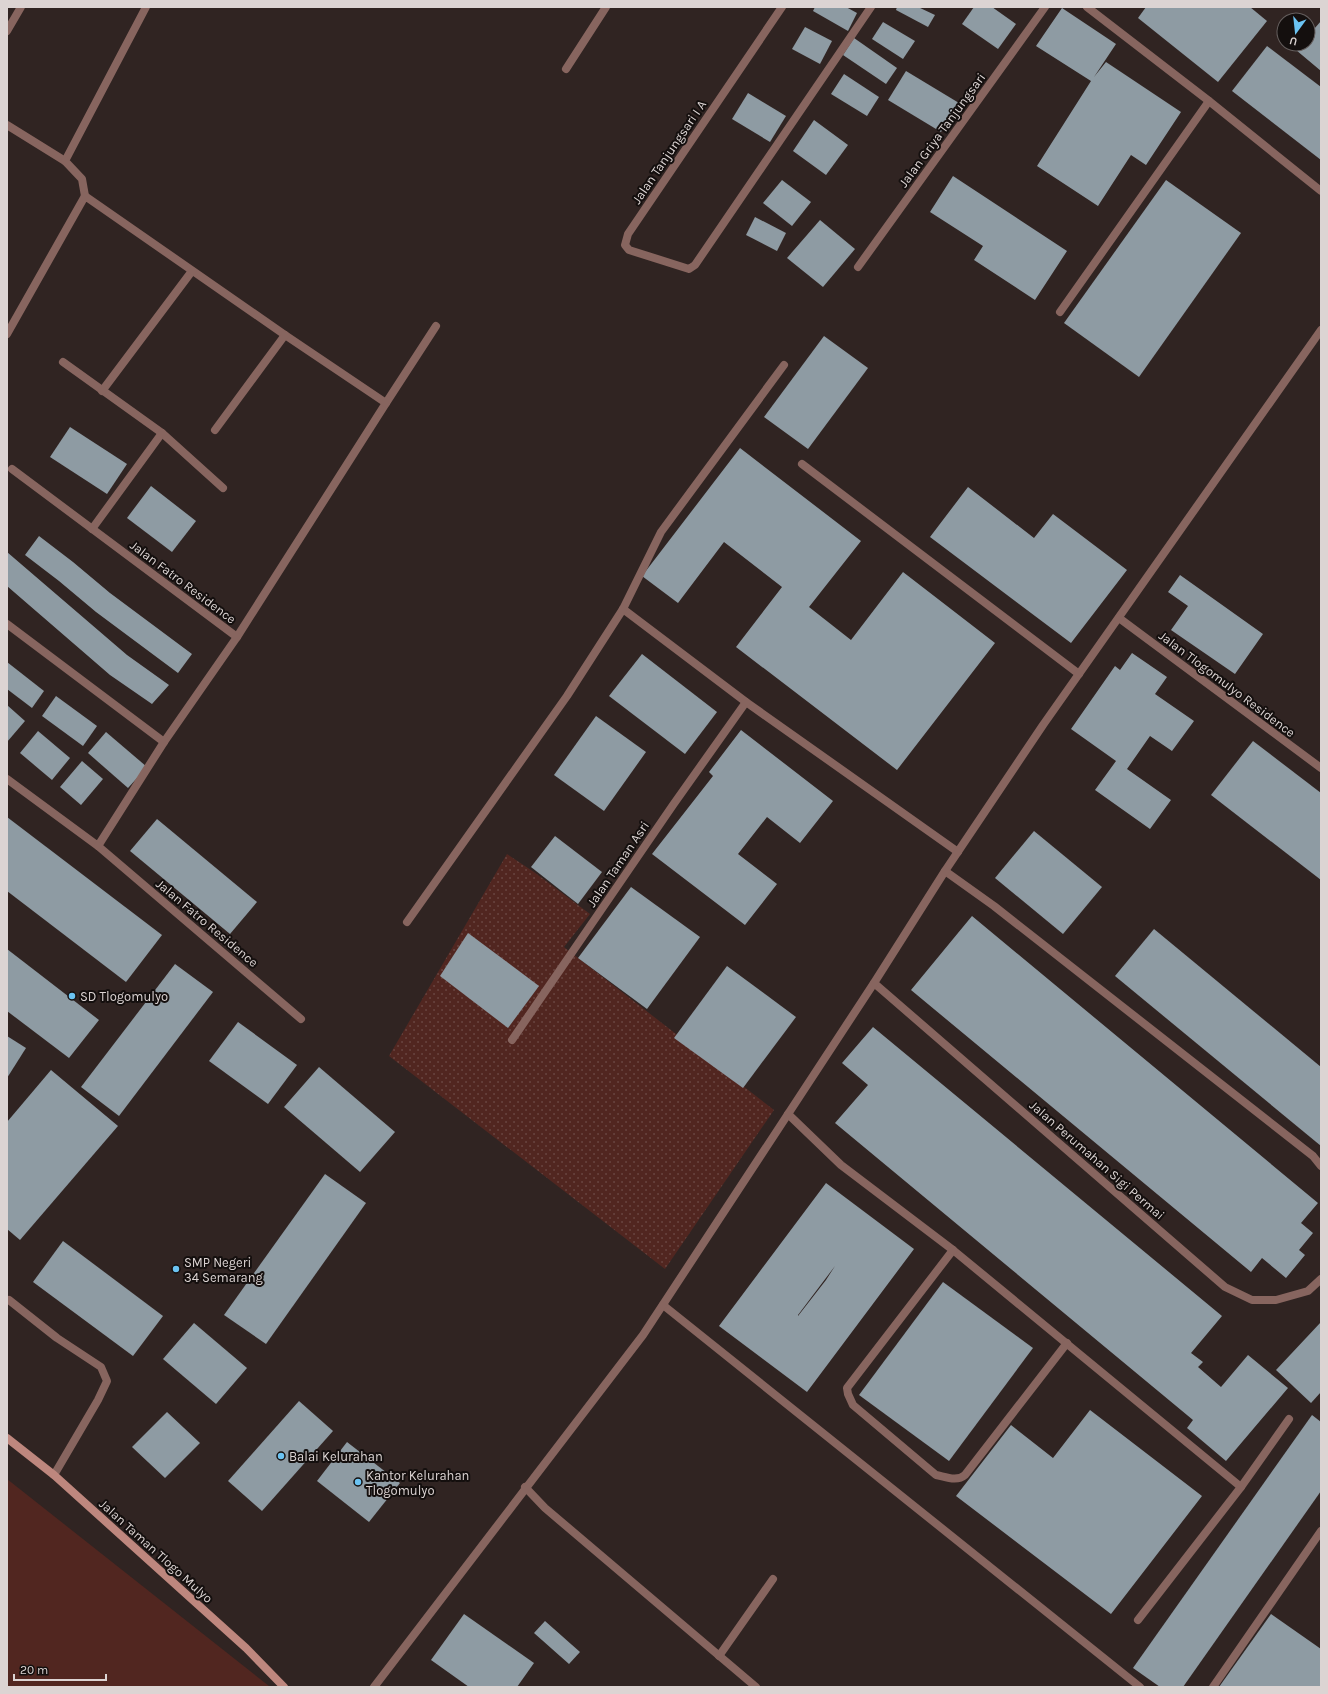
<svg xmlns="http://www.w3.org/2000/svg" width="1328" height="1694" viewBox="0 0 1328 1694" font-family="Karla,sans-serif">
	<style>
		.grass { fill: url(#grass-dots) }
		.pitch { fill: #512620 }
		.building { fill: #8e9ba3; fill-rule: evenodd }
		.lines { fill: none; stroke-linecap: round; stroke-linejoin: round }
		.lane { stroke: #87655f; stroke-width: 8 }
		.street { stroke: #87655f; stroke-width: 8 }
		.secondary { stroke: #be877e; stroke-width: 8 }
		.poi-dot { fill: #6bc3f2; stroke: #140f0e; stroke-width: 1.5 }
		.labels { text-anchor: middle; dominant-baseline: central; stroke-width: 4; stroke-linejoin: round; paint-order: stroke }
		.street-label { font-size: 13px; fill: #dcd4d3; stroke: #140f0e }
		.poi-label { font-size: 13px; fill: #dcd4d3; stroke: #140f0e; text-anchor: start }
	</style>
	<defs>
		<pattern id="grass-dots" width="8" height="8" patternUnits="userSpaceOnUse"><rect width="8" height="8" fill="#512620"/><path d="M2 2h.1M6 6h.1" fill="none" stroke="#694540" stroke-width="1.8" stroke-linecap="round"/></pattern>
	</defs>
	<rect width="100%" height="100%" fill="#302422"/>
	<path class="grass" d="M507 854 534 872 590 914 564 947 774 1110 665 1269 389 1056Z"/>
	<path class="pitch" d="M7 1479 269 1686 7 1687Z"/>
	<g class="building">
		<path d="M815 7H846L857 13 848 31 813 11Z"/>
		<path d="M897 7H918L935 15 928 27 896 10Z"/>
		<path d="M974 7H992L1016 24 998 49 962 24Z"/>
		<path d="M1146 7H1250L1267 21 1218 82 1138 18Z"/>
		<path d="M1062 8 1116 44 1094 77 1106 62 1181 112 1146 165 1131 155 1098 206 1037 166 1091 81 1036 46Z"/>
		<path d="M1321 21V71L1296 50 1301 44H1308V36Z"/>
		<path d="M883 22 915 41 903 59 872 39Z"/>
		<path d="M805 27 832 41 820 64 792 49Z"/>
		<path d="M854 38 897 68 886 84 843 55Z"/>
		<path d="M1267 46 1321 87V160L1232 91Z"/>
		<path d="M906 71 959 103 941 132 888 100Z"/>
		<path d="M844 74 879 97 867 116 831 94Z"/>
		<path d="M748 93 786 116 770 142 732 119Z"/>
		<path d="M814 120 848 145 826 175 793 151Z"/>
		<path d="M953 176 1067 251 1035 300 974 260 983 246 930 212Z"/>
		<path d="M782 180 811 202 792 226 763 203Z"/>
		<path d="M1166 180 1241 233 1139 377 1064 323Z"/>
		<path d="M755 217 786 233 777 251 746 235Z"/>
		<path d="M820 220 855 249 823 287 787 258Z"/>
		<path d="M824 336 868 368 808 449 764 417Z"/>
		<path d="M70 427 127 464 107 494 50 457Z"/>
		<path d="M740 448 861 541 809 607 851 640 903 572 995 643 897 770 736 647 782 587 724 542 678 603 642 576Z"/>
		<path d="M151 486 196 521 172 552 127 518Z"/>
		<path d="M968 487 1034 538 1053 514 1127 570 1071 643 930 537Z"/>
		<path d="M39 536 73 562 110 593 192 654 178 673 96 612 59 581 25 555Z"/>
		<path d="M7 552 127 655 169 685 152 704 110 675 7 586Z"/>
		<path d="M1180 575 1263 634 1235 674 1171 630 1188 606 1168 592Z"/>
		<path d="M1132 653 1167 677 1155 694 1194 721 1172 751 1150 736 1127 769 1171 800 1150 829 1095 790 1116 761 1071 729 1115 666 1120 670Z"/>
		<path d="M642 654 717 712 685 754 609 696Z"/>
		<path d="M7 662 44 691 32 708 7 689Z"/>
		<path d="M56 696 97 726 83 746 42 716Z"/>
		<path d="M7 705 25 721 7 742Z"/>
		<path d="M596 716 646 752 604 811 554 775Z"/>
		<path d="M741 730 833 801 800 843 767 817 738 854 777 884 745 925 652 854 713 776 709 772Z"/>
		<path d="M38 731 70 758 52 780 20 753Z"/>
		<path d="M106 732 147 767 128 788 88 753Z"/>
		<path d="M1253 741 1321 793V880L1211 795Z"/>
		<path d="M82 761 103 779 81 805 60 787Z"/>
		<path d="M7 817 162 935 126 982 7 891Z"/>
		<path d="M157 819 257 902 230 934 130 851Z"/>
		<path d="M1034 831 1102 887 1063 934 995 878Z"/>
		<path d="M555 836 602 872 578 904 531 867Z"/>
		<path d="M631 887 700 937 647 1009 578 958Z"/>
		<path d="M972 916 1318 1203 1301 1223 1313 1233 1299 1250 1305 1255 1286 1278 1262 1258 1251 1272 911 990Z"/>
		<path d="M1154 929 1321 1067V1146L1115 976Z"/>
		<path d="M468 933 539 986 508 1028 440 976Z"/>
		<path d="M7 949 99 1020 69 1058 7 1011Z"/>
		<path d="M175 964 213 992 119 1116 81 1087Z"/>
		<path d="M727 966 796 1017 743 1088 674 1038Z"/>
		<path d="M238 1022 297 1065 268 1104 209 1061Z"/>
		<path d="M873 1027 1222 1316 1191 1353 1203 1362 1198 1367 1221 1387 1248 1355 1288 1388 1226 1461 1187 1428 1193 1420 835 1123 868 1085 842 1063Z"/>
		<path d="M7 1036 26 1048 7 1078Z"/>
		<path d="M319 1067 395 1132 360 1172 284 1107Z"/>
		<path d="M51 1070 118 1126 20 1240 7 1229V1122Z"/>
		<path d="M325 1174 366 1203 266 1344 224 1315Z"/>
		<path d="M826 1183 914 1249 807 1392 719 1326ZM835 1266 826 1280 798 1316V1315Z"/>
		<path d="M63 1241 163 1316 133 1356 33 1282Z"/>
		<path d="M943 1282 1033 1348 949 1461 859 1395Z"/>
		<path d="M1321 1322V1392L1311 1403 1276 1370Z"/>
		<path d="M194 1323 247 1368 216 1404 163 1359Z"/>
		<path d="M299 1401 333 1431 262 1511 228 1481Z"/>
		<path d="M1090 1410 1202 1496 1111 1614 956 1496 1011 1425 1053 1458Z"/>
		<path d="M167 1412 200 1443 165 1478 132 1447Z"/>
		<path d="M1312 1415 1321 1422V1491L1183 1687H1160L1133 1668Z"/>
		<path d="M347 1442 400 1483 369 1522 317 1481Z"/>
		<path d="M464 1614 534 1663 517 1687H469L431 1660Z"/>
		<path d="M1271 1614 1321 1649V1687H1219Z"/>
		<path d="M545 1621 580 1652 569 1664 534 1633Z"/>
	</g>
	<g class="lines">
		<path class="lane" d="M9 1300 57 1338 101 1367 107 1381 98 1400 54 1475"/>
		<g class="street">
			<path d="M782 7 628 234 625 245 629 250 689 269 695 265 871 7"/>
			<path d="M1087 7 1209 101 1321 191"/>
			<path d="M7 31 21 7"/>
			<path d="M566 69 606 7"/>
			<path d="M7 125 65 161"/>
			<path d="M85 196 82 179 65 161 146 7"/>
			<path d="M858 267 1045 7"/>
			<path d="M1060 312 1209 101"/>
			<path d="M7 334 85 196 285 335 386 403 237 637"/>
			<path d="M63 362 162 433 223 488"/>
			<path d="M102 391 192 271"/>
			<path d="M386 403 436 326"/>
			<path d="M215 430 285 335"/>
			<path d="M802 464 1079 674"/>
			<path d="M92 529 162 433"/>
			<path d="M623 609 746 702 958 852"/>
			<path d="M1119 618 1321 768"/>
			<path d="M7 624 164 742"/>
			<path d="M7 779 98 846 164 742 237 637 12 469"/>
			<path d="M98 846 301 1019"/>
			<path d="M945 871 994 906 1313 1156 1321 1166"/>
			<path d="M407 922 567 696 623 609 661 532 784 365"/>
			<path d="M874 983 1225 1287 1252 1300H1276L1308 1291 1321 1279"/>
			<path d="M512 1040 673 805 746 702"/>
			<path d="M788 1114 841 1165 953 1250 1241 1487"/>
			<path d="M953 1250 847 1388 848 1394 853 1405 936 1475C946 1477 957 1482 965 1475L1067 1343"/>
			<path d="M663 1305 1140 1687"/>
			<path d="M525 1487 545 1508 756 1687"/>
			<path d="M1138 1620 1241 1487 1289 1419"/>
			<path d="M719 1656 773 1579"/>
			<path d="M374 1687 643 1335 874 983 945 871 1043 725 1321 330"/>
			<path d="M1213 1687 1321 1531"/>
		</g>
		<path class="secondary" d="M7 1438 54 1475 246 1648 284 1687"/>
	</g>
	<g class="poi-dot">
		<circle cx="72" cy="996" r="4"/>
		<circle cx="176" cy="1269" r="4"/>
		<circle cx="281" cy="1456" r="4"/>
		<circle cx="358" cy="1482" r="4"/>
	</g>
	<g class="labels">
		<g class="street-label">
			<text transform="translate(942 130) rotate(-54)">Jalan Griya Tanjungsari</text>
			<text transform="translate(669 152) rotate(-56)">Jalan Tanjungsari I A</text>
			<text transform="translate(183 582) rotate(37)">Jalan Fatro Residence</text>
			<text transform="translate(1227 684) rotate(37)">Jalan Tlogomulyo Residence</text>
			<text transform="translate(618 864) rotate(-56)">Jalan Taman Asri</text>
			<text transform="translate(207 923) rotate(40)">Jalan Fatro Residence</text>
			<text transform="translate(1097 1160) rotate(41)">Jalan Perumahan Sigi Permai</text>
			<text transform="translate(156 1551) rotate(42)">Jalan Taman Tlogo Mulyo</text>
		</g>
		<g class="poi-label">
			<text x="80" y="996">SD Tlogomulyo</text>
			<text x="184" y="1262">SMP Negeri<tspan x="184" dy="15">34 Semarang</tspan></text>
			<text x="289" y="1456">Balai Kelurahan</text>
			<text x="366" y="1475">Kantor Kelurahan<tspan x="366" dy="15">Tlogomulyo</tspan></text>
		</g>
	</g>
	<rect width="1328" height="1694" fill="none" stroke="#dcd4d3" stroke-width="16"/>
	<g transform="translate(1296 32) rotate(195)"><circle r="19" fill="#140f0e" stroke="#645e5d"/>
	<path d="M0-3L7 15L0 10L-7 15Z" fill="#6bc3f2"/>
	<text y="-6" font-size="11" font-weight="bold" text-anchor="middle" fill="#dcd4d3">U</text>
	</g>
	<path d="M14 1674v6h92v-6" fill="none" stroke="#dcd4d3" stroke-width="2"/>
	<text x="20" y="1674" font-size="12" fill="#dcd4d3" stroke="#140f0e" stroke-width="3" paint-order="stroke">20 m</text>
</svg>
